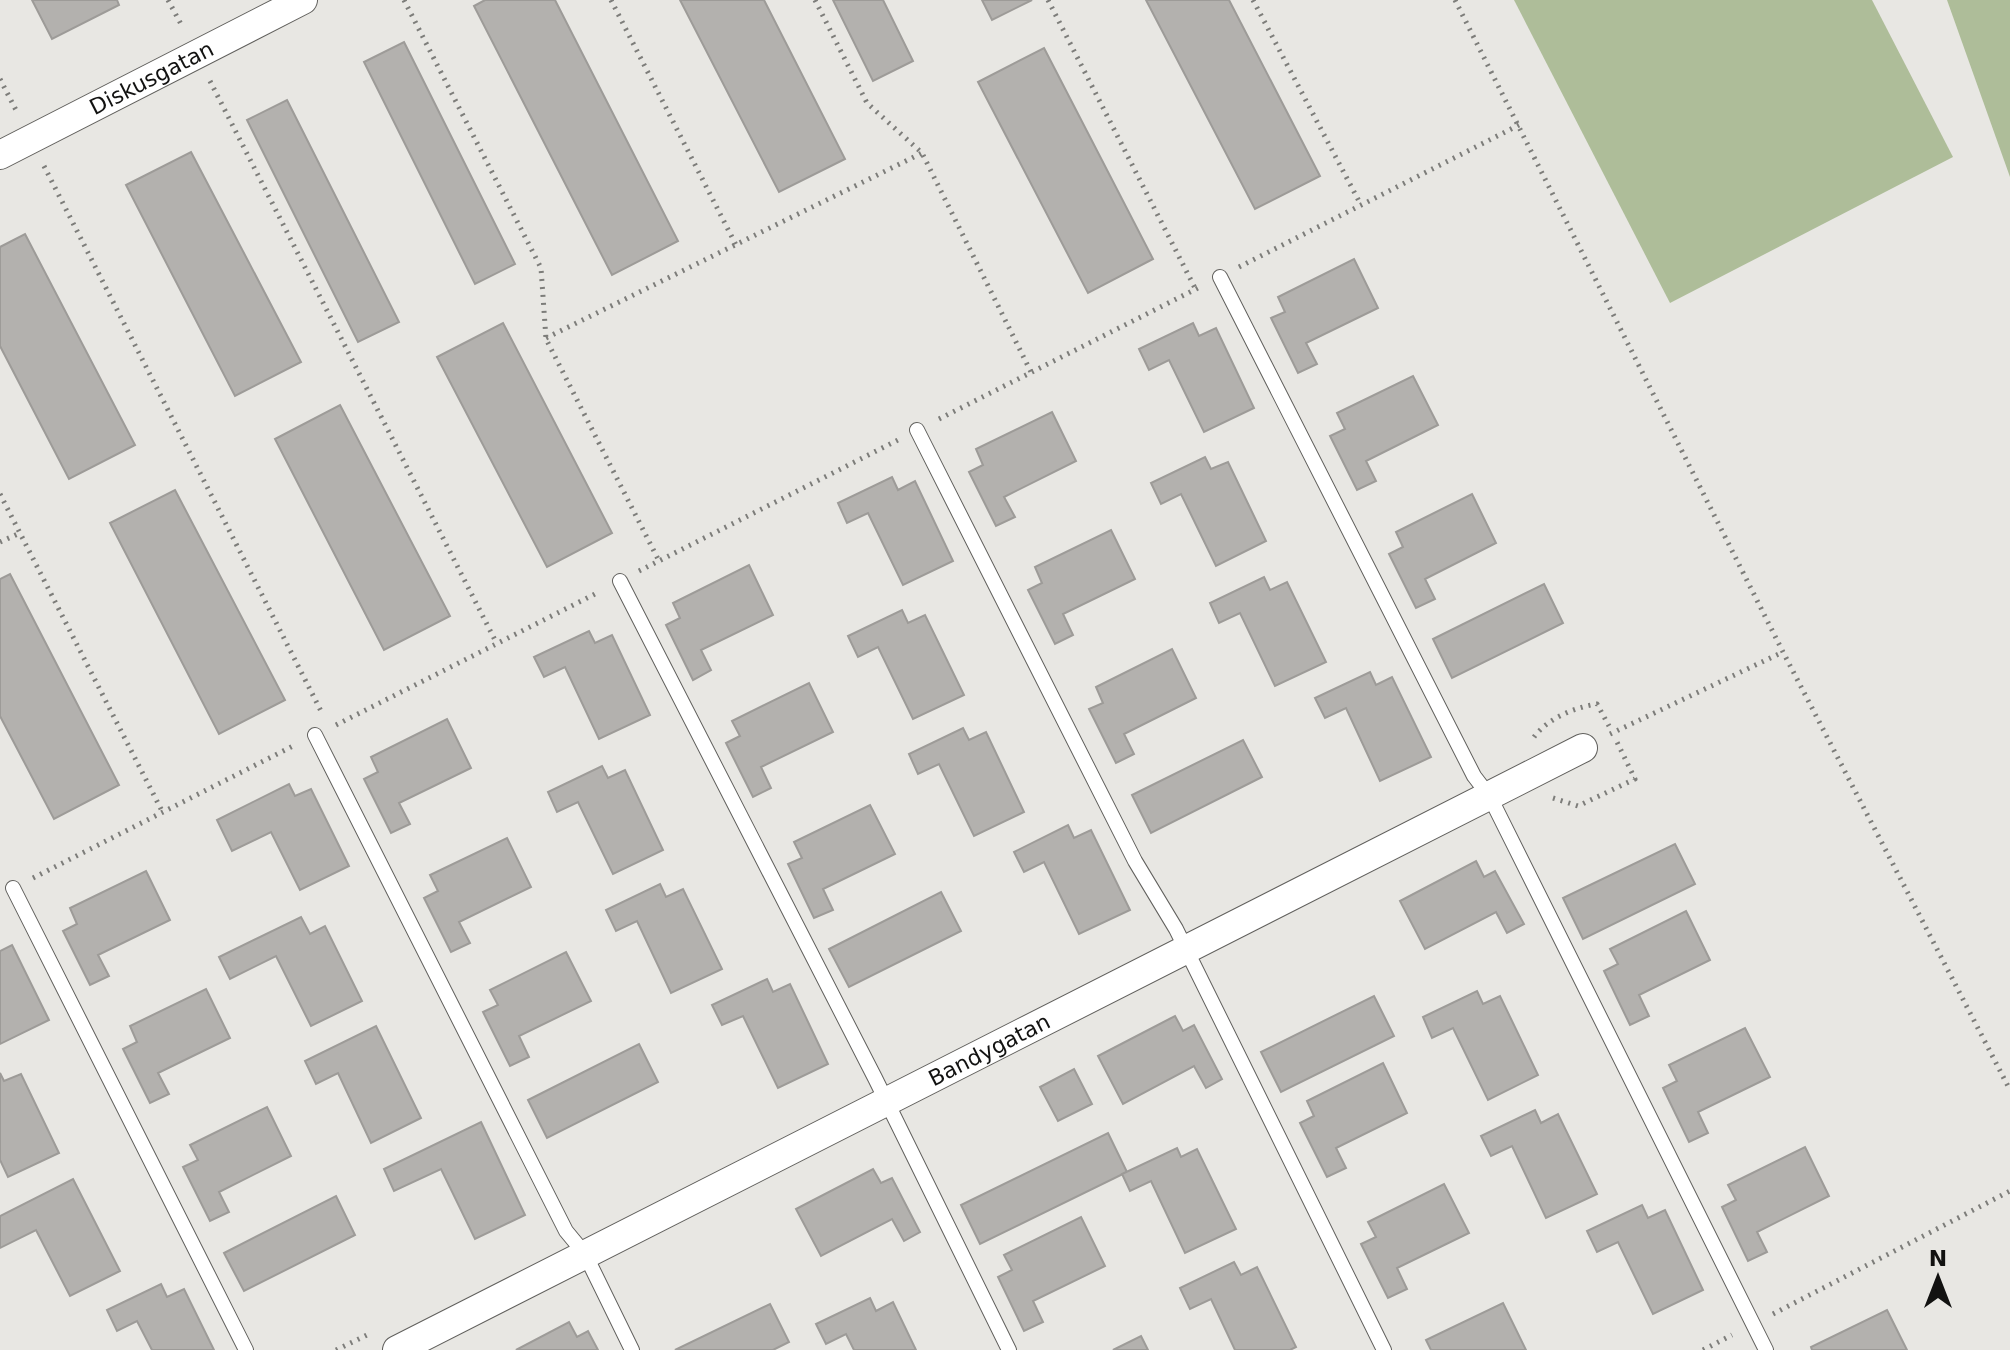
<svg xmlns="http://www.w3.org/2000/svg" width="2010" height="1350" viewBox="0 0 2010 1350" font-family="'DejaVu Sans',sans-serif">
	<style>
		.green { fill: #aebd99 }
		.building { fill: #b3b1ae; stroke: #9d9b98; stroke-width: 2 }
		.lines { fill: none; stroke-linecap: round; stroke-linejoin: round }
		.service-casing { stroke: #61605d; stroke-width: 16 }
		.minor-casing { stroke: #61605d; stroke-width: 30 }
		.path { stroke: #7d7d7a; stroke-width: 5; stroke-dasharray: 2 6; stroke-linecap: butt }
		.service { stroke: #fff; stroke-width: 14 }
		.minor { stroke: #fff; stroke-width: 28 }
		.labels { text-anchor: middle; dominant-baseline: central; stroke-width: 6; stroke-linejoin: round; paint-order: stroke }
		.street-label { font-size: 22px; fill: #121211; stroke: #e8e7e3 }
	</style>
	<rect width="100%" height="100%" fill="#e8e7e3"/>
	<g class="green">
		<path d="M1514 0H1872L1953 157 1670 303Z"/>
		<path d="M1947 0H2010V177Z"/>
	</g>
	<g class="building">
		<path d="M32 0H117L119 5 52 39Z"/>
		<path d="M485 0H555L678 241 612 275 474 6Z"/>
		<path d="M680 0H764L845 159 779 192Z"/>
		<path d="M833 0H883L913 61 873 81Z"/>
		<path d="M982 0H1032L992 20Z"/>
		<path d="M1146 0H1229L1320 176 1255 209Z"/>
		<path d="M404 42 515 264 475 284 364 62Z"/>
		<path d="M1044 48 1153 259 1088 293 978 82Z"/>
		<path d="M287 100 399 322 358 342 247 120Z"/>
		<path d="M191 152 301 362 235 396 126 185Z"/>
		<path d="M25 234 135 445 69 479 0 346V247Z"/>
		<path d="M1354 259 1378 308 1306 343 1317 364 1298 373 1271 318 1285 312 1278 297Z"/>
		<path d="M503 323 612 533 547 567 437 357Z"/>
		<path d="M1193 323 1199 336 1216 328 1254 408 1204 432 1169 360 1149 370 1139 349Z"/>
		<path d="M1413 376 1438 425 1366 461 1376 481 1357 490 1330 436 1345 429 1337 413Z"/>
		<path d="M340 405 450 616 384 650 275 439Z"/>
		<path d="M1052 412 1076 461 1004 497 1015 517 996 526 969 472 983 465 976 449Z"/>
		<path d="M1205 457 1211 469 1228 462 1266 541 1216 566 1181 494 1161 504 1151 483Z"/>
		<path d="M892 477 898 490 915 481 953 561 903 585 868 513 847 523 838 503Z"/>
		<path d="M175 490 285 700 219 734 110 523Z"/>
		<path d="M1472 494 1496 543 1425 579 1435 599 1416 608 1389 554 1403 547 1396 532Z"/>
		<path d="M1111 530 1135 579 1063 614 1073 635 1055 644 1028 590 1042 583 1035 567Z"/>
		<path d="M749 565 773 615 701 650 711 670 693 680 666 625 680 618 673 603Z"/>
		<path d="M10 574 119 785 54 819 0 716V579Z"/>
		<path d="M1264 577 1270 590 1287 582 1326 662 1275 686 1240 613 1219 623 1210 603Z"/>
		<path d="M1544 584 1563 623 1452 678 1433 639Z"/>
		<path d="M902 610 908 623 925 615 964 695 913 719 878 647 858 657 848 636Z"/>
		<path d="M589 631 595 643 612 635 650 715 599 739 565 667 544 677 534 657Z"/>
		<path d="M1172 649 1196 698 1124 734 1134 754 1116 763 1089 709 1103 703 1096 687Z"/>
		<path d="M1370 672 1376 685 1392 677 1431 757 1380 781 1346 708 1325 718 1315 698Z"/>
		<path d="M809 683 833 732 761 767 771 788 753 797 726 743 740 736 732 721Z"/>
		<path d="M447 719 471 768 399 803 410 824 391 833 364 779 378 772 371 757Z"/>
		<path d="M963 728 969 740 986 732 1024 812 974 836 939 764 918 774 909 754Z"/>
		<path d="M1243 740 1262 777 1151 833 1132 795Z"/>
		<path d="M602 766 608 778 625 770 663 850 613 874 578 802 557 812 548 792Z"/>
		<path d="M289 784 295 796 311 789 349 866 300 890 271 832 232 851 217 820Z"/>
		<path d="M870 805 895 854 823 889 833 910 814 918 788 864 802 858 794 842Z"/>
		<path d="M1068 825 1074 838 1091 830 1130 910 1079 934 1044 862 1024 872 1014 852Z"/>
		<path d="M507 838 531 887 459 922 470 943 451 952 424 898 438 891 430 875Z"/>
		<path d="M1675 844 1695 884 1583 939 1563 898Z"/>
		<path d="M1476 861 1484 877 1495 871 1524 924 1507 933 1496 912 1425 949 1400 901Z"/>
		<path d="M146 871 170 920 98 955 109 976 90 985 63 931 77 924 70 908Z"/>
		<path d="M660 884 666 897 683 889 722 969 671 993 637 921 616 931 606 910Z"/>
		<path d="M941 892 961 931 849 987 829 949Z"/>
		<path d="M1686 911 1710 960 1639 995 1649 1016 1630 1025 1604 971 1618 964 1610 949Z"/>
		<path d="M301 917 310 934 325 926 362 1001 311 1026 276 956 230 979 219 957Z"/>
		<path d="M12 945 49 1020 0 1044V951Z"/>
		<path d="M566 952 591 1001 519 1036 529 1057 510 1066 483 1012 498 1005 490 990Z"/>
		<path d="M767 979 773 992 790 984 828 1064 778 1088 743 1016 722 1025 712 1005Z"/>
		<path d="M206 989 230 1038 158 1073 169 1094 150 1103 123 1049 137 1042 130 1026Z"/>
		<path d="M1477 991 1483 1004 1500 996 1538 1075 1488 1100 1453 1028 1432 1038 1423 1017Z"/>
		<path d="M1374 996 1394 1036 1281 1092 1261 1052Z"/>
		<path d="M1175 1016 1183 1031 1194 1025 1222 1079 1206 1088 1194 1066 1123 1104 1098 1056Z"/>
		<path d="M376 1026 421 1118 371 1143 338 1073 316 1084 305 1061Z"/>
		<path d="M1745 1028 1770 1077 1698 1112 1708 1133 1689 1142 1663 1088 1677 1081 1669 1065Z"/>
		<path d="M639 1044 658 1082 547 1138 528 1100Z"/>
		<path d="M1383 1063 1407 1113 1336 1148 1346 1168 1327 1177 1300 1123 1314 1116 1307 1101Z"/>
		<path d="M1074 1069 1092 1104 1058 1121 1040 1087Z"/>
		<path d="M0 1073 4 1081 21 1074 59 1153 8 1177 0 1160Z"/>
		<path d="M267 1107 291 1156 219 1192 229 1212 210 1221 183 1167 198 1160 190 1145Z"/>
		<path d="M1535 1110 1541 1123 1558 1114 1597 1194 1546 1218 1512 1146 1491 1156 1481 1136Z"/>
		<path d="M481 1122 525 1215 475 1239 441 1169 394 1191 384 1169Z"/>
		<path d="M1108 1133 1127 1172 980 1244 961 1205Z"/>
		<path d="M1805 1147 1829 1196 1757 1232 1767 1252 1748 1261 1722 1207 1736 1200 1728 1185Z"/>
		<path d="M1177 1148 1181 1157 1197 1149 1236 1229 1185 1253 1151 1181 1130 1191 1122 1174Z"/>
		<path d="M873 1169 881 1183 892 1178 920 1232 904 1241 892 1219 821 1256 796 1209Z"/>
		<path d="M73 1179 120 1271 70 1296 36 1230 0 1248V1216Z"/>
		<path d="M1444 1184 1469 1233 1397 1268 1407 1289 1388 1298 1361 1244 1376 1237 1368 1222Z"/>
		<path d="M336 1196 355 1235 244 1291 224 1253Z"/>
		<path d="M1642 1205 1648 1218 1665 1210 1703 1290 1653 1314 1618 1242 1597 1252 1587 1231Z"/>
		<path d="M1081 1217 1105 1266 1033 1301 1043 1322 1024 1331 998 1277 1012 1270 1004 1255Z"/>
		<path d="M1234 1262 1241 1275 1257 1267 1296 1347 1290 1350H1235L1211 1299 1190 1309 1180 1288Z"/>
		<path d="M161 1284 167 1297 184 1289 214 1350H152L137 1321 117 1331 107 1310Z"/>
		<path d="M870 1298 876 1311 893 1302 916 1350H854L846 1334 826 1344 816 1324Z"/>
		<path d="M1503 1303 1526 1350H1431L1426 1340Z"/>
		<path d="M770 1304 789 1342 773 1350H675Z"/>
		<path d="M1887 1310 1907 1350H1812L1811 1347Z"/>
		<path d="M569 1322 577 1337 588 1331 598 1350H516Z"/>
		<path d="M1141 1336 1148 1350H1113Z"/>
	</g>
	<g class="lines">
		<g class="service-casing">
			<g id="service">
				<path d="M1220 277 1474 776 1490 797 1766 1350"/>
				<path d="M917 430 1135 861 1176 929 1384 1350"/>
				<path d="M620 581 875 1078 1009 1350"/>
				<path d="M315 735 566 1231 585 1254 632 1350"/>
				<path d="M13 888 246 1350"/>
			</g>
		</g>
		<g class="minor-casing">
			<g id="minor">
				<path id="s1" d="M0 155 303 0"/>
				<path id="s2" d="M397 1350 1583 748"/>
			</g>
		</g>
		<g class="path">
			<path d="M168 0 182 26"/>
			<path d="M404 0 541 268 546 339 659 561"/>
			<path d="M611 0 736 245"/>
			<path d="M815 0 867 103 922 153 1031 372"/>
			<path d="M1048 0 1195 288"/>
			<path d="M1253 0 1361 205"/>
			<path d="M1455 0 1783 652 2010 1090"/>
			<path d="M0 79 18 114"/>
			<path d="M210 81 497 644"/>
			<path d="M44 166 322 713"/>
			<path d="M1239 267 1519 125"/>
			<path d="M546 338 922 153"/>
			<path d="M939 419 1198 288"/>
			<path d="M0 494 163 813"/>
			<path d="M0 542 20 533"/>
			<path d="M639 571 898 440"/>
			<path d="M336 725 599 592"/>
			<path d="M1610 734 1783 652"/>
			<path d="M1534 737C1547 719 1575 707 1597 704L1609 726"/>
			<path d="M1553 798 1578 806 1635 779 1615 738"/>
			<path d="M33 878 295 745"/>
			<path d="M1773 1314 2010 1191"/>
			<path d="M336 1350 371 1333"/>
			<path d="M1703 1350 1732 1335"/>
		</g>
		<use href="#service" class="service"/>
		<use href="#minor" class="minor"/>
	</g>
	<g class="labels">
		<g class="street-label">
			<text stroke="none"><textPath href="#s1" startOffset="170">Diskusgatan</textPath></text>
			<text stroke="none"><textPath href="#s2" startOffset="664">Bandygatan</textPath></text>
		</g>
	</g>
	<g transform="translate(1938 1278)" stroke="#e8e7e3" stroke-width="6" paint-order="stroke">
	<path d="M0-6L14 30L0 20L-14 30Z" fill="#121211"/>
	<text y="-12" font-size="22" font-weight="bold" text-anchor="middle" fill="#121211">N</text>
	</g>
</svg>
